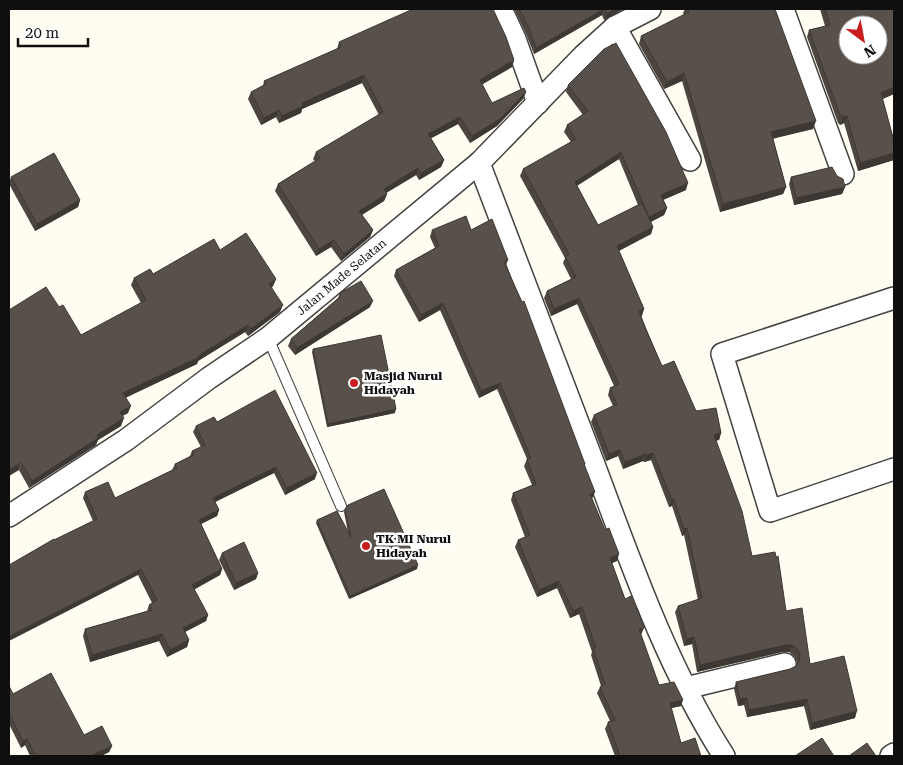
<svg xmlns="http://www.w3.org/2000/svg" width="903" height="765" viewBox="0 0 903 765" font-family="'Roboto Serif',serif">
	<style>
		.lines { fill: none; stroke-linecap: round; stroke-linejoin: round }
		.lane-casing { stroke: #424242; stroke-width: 12 }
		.street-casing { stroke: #424242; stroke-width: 24 }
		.lane { stroke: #fff; stroke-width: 10 }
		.street { stroke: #fff; stroke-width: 21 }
		.wall { fill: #4c4540; fill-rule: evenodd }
		.shaded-wall { fill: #3e3834 }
		.building { fill: #58504a; stroke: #3e3834; fill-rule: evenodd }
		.poi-dot { fill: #c91d1f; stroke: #fff; stroke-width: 2 }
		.labels { text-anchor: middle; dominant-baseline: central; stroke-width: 5; stroke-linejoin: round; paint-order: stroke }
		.street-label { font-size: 12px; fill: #0f0f0f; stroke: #fff }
		.poi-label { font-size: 12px; font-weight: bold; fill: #0f0f0f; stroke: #fff; text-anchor: start }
	</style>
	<rect width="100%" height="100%" fill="#fffdf1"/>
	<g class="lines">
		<g class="lane-casing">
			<path id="lane" d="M268 338 341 506"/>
		</g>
		<g class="street-casing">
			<g id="street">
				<path d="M501 9 515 39 538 103"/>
				<path d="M783 9 843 174"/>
				<path d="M615 27 690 160"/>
				<path d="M479 163C518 264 557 365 595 467 632 566 667 667 724 756"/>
				<path d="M894 298 722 354 770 511 894 469"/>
				<path id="s1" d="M9 516 126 440 209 378 268 338 479 163 583 56 615 27 650 9"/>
				<path d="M686 688 785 664"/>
				<path d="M891 756 894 754"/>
			</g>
		</g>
		<use href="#lane" class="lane"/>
		<use href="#street" class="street"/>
	</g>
	<g class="wall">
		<path d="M514 9H623L604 20 602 15 534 54 526 34Z"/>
		<path d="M685 9H775L813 129 773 138 786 187 783 194 720 212 682 81 664 89 639 44 641 36 684 15 683 13Z"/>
		<path d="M820 9H894V94L882 99 894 141V160L858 171 844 123 840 125 838 123 807 37 809 30 825 26Z"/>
		<path d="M339 42 514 60 512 67 482 84 492 103 526 92 523 99 497 126 470 143 458 124 431 138 444 160 441 167 419 180 416 175 386 193 387 194 384 201 362 215 373 230 370 237 341 261 331 247 316 256 275 191 278 184 315 161 313 159 316 152 379 115 362 83 302 109 301 113 279 123 276 117 261 125 248 99 251 92 263 86 264 81 337 49Z"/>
		<path d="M568 85 686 190 663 200 667 208 664 215 651 222 653 227 651 234 619 251 644 309 641 316 662 366 696 411 721 433 719 440H716L752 556 786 611 810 664 855 718 810 730 804 706 747 717 744 705 738 706 734 689 736 682 790 669 796 666 797 664V662L794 656 789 652H782L697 672 692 644 684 646 675 612 678 606 698 600 684 535 682 536 672 506 669 507 651 460 644 462 643 461 623 469 618 456 606 461 591 422 594 415 613 406 608 395 610 388 614 386 577 304 551 316 544 298 547 291 571 279 563 263 565 258 520 176 523 169 571 142 564 132 567 125 583 115 566 92ZM619 159 638 205 598 225 577 186Z"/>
		<path d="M837 176 845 187 842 194 794 205 789 184 791 177Z"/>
		<path d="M11 177 80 200 78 207 35 231 9 184Z"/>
		<path d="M432 230H471L508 260 506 265 585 466 592 499 617 561 612 563 625 599 641 635 659 685 681 706 671 708 681 743 701 756H615L605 729 608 722 610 721 597 693 600 687 601 686 591 655 592 652 579 614 570 618 557 588 537 597 515 547 518 540 525 537 511 500 513 493 532 485 524 466 527 459 497 389 479 398 440 310 419 322 394 276 396 270 435 248 430 237Z"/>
		<path d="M220 250 276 279 273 286 272 287 280 312 248 336 245 332 198 361 197 364 126 397 128 413 122 416 121 426 98 440 96 445 29 488 19 470 59 307 81 335 141 303 131 285 134 278 153 274Z"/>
		<path d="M340 293 370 307 295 355 288 346 291 339 338 298Z"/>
		<path d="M313 349 395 413 327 427 312 352Z"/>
		<path d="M217 422 315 479 285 495 274 473 215 502 219 510 217 516 201 524 222 569 220 575 194 589 208 615 206 621 185 632 189 640 187 647 167 657 159 641 90 662 83 636 85 629 147 611 149 605 152 603 138 575 54 540 93 521 83 498 85 492 115 498 172 470 175 464 190 456 192 451 201 447 193 432 196 426Z"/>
		<path d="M345 509 417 569 349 599 316 523 317 520 348 532 344 512Z"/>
		<path d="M222 553 258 573 256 579 234 590 219 560Z"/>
		<path d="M9 686 13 694 84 735 112 746 109 752 101 756H30L25 745 21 748 9 724Z"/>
	</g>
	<g class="shaded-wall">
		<path d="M604 9 602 15 534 54 536 48Z"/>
		<path d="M615 9H623L604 20 607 14Z"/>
		<path d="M514 60 512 67 478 87 480 80Z"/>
		<path d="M684 73 682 81 664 89 667 82Z"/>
		<path d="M364 75 362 83 302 109 301 113 279 123 282 116 302 103Z"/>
		<path d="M894 87V94L878 101 881 93Z"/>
		<path d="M526 92 523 99 497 126 470 143 472 136Z"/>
		<path d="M279 110 276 117 261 125 264 118Z"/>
		<path d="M847 116 844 123 840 125 843 117Z"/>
		<path d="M460 117 458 124 426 141 428 134Z"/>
		<path d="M816 121 813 129 768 140 771 132Z"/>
		<path d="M621 152 619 159 572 188 575 182Z"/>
		<path d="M894 153V160L858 171 860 163Z"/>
		<path d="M444 160 441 167 419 180 421 173Z"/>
		<path d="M418 168 416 175 381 196 384 189Z"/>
		<path d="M688 183 686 190 658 202 661 195Z"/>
		<path d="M786 187 783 194 720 212 723 204Z"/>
		<path d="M845 187 842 194 794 205 796 198Z"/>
		<path d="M387 194 384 201 356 218 359 211Z"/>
		<path d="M80 200 78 207 35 231 37 224Z"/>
		<path d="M667 208 664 215 646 224 649 217Z"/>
		<path d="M653 227 651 234 614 253 617 246Z"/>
		<path d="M373 230 370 237 341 261 344 254Z"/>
		<path d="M334 240 331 247 316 256 319 249Z"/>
		<path d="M276 279 273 286 267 291 269 284Z"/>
		<path d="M579 298 577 304 551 316 554 309Z"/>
		<path d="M373 301 370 307 295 355 297 348Z"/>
		<path d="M443 303 440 310 419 322 421 315Z"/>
		<path d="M283 305 280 312 248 336 251 329Z"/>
		<path d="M644 309 642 316 636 318 639 311Z"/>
		<path d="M248 325 245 332 198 361 197 364 121 400 123 393 198 356Z"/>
		<path d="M500 383 497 389 479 398 481 391Z"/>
		<path d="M131 406 128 413 117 419 120 412Z"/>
		<path d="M396 409 395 413 327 427 328 424Z"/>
		<path d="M124 418 121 426 98 440 96 445 29 488 32 481 97 435Z"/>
		<path d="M721 433 719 440 712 442 714 435Z"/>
		<path d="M620 450 618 456 606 461 609 454Z"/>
		<path d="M653 453 651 460 644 462 647 455Z"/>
		<path d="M646 454 643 461 623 469 625 462Z"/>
		<path d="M21 462 19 470 9 476V470Z"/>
		<path d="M276 467 274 473 211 504 213 498Z"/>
		<path d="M317 473 315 479 285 495 287 488Z"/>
		<path d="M595 492 592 499 590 494Z"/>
		<path d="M674 499 672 506 669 507 672 500Z"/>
		<path d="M219 510 217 516 197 526 199 520Z"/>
		<path d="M687 528 684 535 682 536 684 529Z"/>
		<path d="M619 554 617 561 607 565 610 558Z"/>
		<path d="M418 565 417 569 349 599 350 596Z"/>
		<path d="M141 569 138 575 9 641V636Z"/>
		<path d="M222 569 220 575 190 592 192 585Z"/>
		<path d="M258 573 256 579 234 590 236 583Z"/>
		<path d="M559 581 557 588 537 597 539 590Z"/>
		<path d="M582 607 579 614 570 618 573 611Z"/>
		<path d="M208 615 206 621 181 634 183 628Z"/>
		<path d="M644 628 641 635 637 636 639 629Z"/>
		<path d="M162 634 159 641 90 662 92 655Z"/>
		<path d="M694 637 692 644 684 646 687 639Z"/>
		<path d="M189 640 187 647 167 657 170 650Z"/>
		<path d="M785 645H792L789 652H782L697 672 700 665Z"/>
		<path d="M747 698 744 705 738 706 740 699Z"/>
		<path d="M807 699 804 706 747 717 749 710Z"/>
		<path d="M683 700 681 706 667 709 670 703Z"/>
		<path d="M857 711 855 718 810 730 812 723Z"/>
		<path d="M27 739 25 745 21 748 23 741Z"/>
		<path d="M112 746 109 752 101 756H90Z"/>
	</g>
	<g class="building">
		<path d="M413 9H493L506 37 514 60 480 80 492 103 524 88 526 92 500 119 472 136 460 117 428 134 444 160 421 173 418 168 384 189 387 194 359 211 373 230 344 254 334 240 319 249 278 184 320 158 316 152 383 112 364 75 302 103 303 106 282 116 279 110 264 118 251 92 266 84 264 81 341 47 339 42Z"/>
		<path d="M519 9H615L607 14 604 9 536 48 529 28Z"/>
		<path d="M688 9H775L816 121 771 132 786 187 723 204 684 73 667 82 641 36 689 12Z"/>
		<path d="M825 9H894V87L881 93 894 141V153L860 163 847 116 843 117 840 115 809 30 830 25ZM848 25H878V55H848Z"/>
		<path d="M616 43 666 132 688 183 661 195 667 208 649 217 621 152 575 182 598 225 642 203 653 227 617 246 644 309 639 311 646 330 662 366 674 361 696 411 716 408 721 433 714 435 742 511 752 556 775 552 776 557 778 556 786 611 802 608 810 664 844 656 857 711 812 723 807 699 749 710 747 698 740 699 736 682 790 669 796 666 799 661 800 655 797 649 792 645H785L700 665 694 637 687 639 678 606 702 598 687 528 684 529 674 499 672 500 653 453 647 455 646 454 625 462 620 450 609 454 594 415 617 404 610 388 619 384 579 298 554 309 547 291 576 277 565 256 569 254 523 169 576 139 567 125 588 111 568 85 604 49Z"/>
		<path d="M54 153 80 200 37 224 11 177Z"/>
		<path d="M832 167 837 176 843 179 845 187 796 198 791 177Z"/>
		<path d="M466 216 471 230 492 219 508 260 504 262 522 302 524 301 585 464H584L595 492 590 494 605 530 609 528 619 554 610 558 625 599 631 596 636 609 637 608 644 628 639 629 659 685 674 682 683 700 670 703 681 743 695 738 701 756H620L608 722 615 720 600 687 605 684 593 648H596L582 607 573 611 559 581 539 590 518 540 530 535 513 493 536 484 527 459 531 458 500 383 481 391 443 303 421 315 396 270 439 246 432 230Z"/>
		<path d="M246 233 276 279 269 284 283 305 251 329 248 325 198 356 199 357 123 393 131 406 120 412 124 418 97 435 98 438 32 481 21 462 9 470V310L46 287 59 307 63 305 81 335 146 300 134 278 150 269 153 274 214 239 220 250Z"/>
		<path d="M361 281 373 301 297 348 291 339 341 296 340 293Z"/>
		<path d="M381 335 396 409 328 424 313 349Z"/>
		<path d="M275 390 317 473 287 488 276 467 213 498 219 510 199 520 222 569 192 585 208 615 183 628 189 640 170 650 162 634 92 655 85 629 152 610 149 605 157 600 141 569 9 636V565L54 539V540L97 519 85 492 108 482 115 498 177 468 175 464 194 455 192 451 205 445 196 426 214 417 217 422Z"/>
		<path d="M384 489 418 565 350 596 317 520 337 511 351 537 345 509 348 505Z"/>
		<path d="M244 542 258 573 236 583 222 553Z"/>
		<path d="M51 673 84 735 102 726 112 746 90 756H38V755L36 756 27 739 23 741 10 715 9 716V686L13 694Z"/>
		<path d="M822 738 834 756H795Z"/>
		<path d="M867 743 876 756H849Z"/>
	</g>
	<g class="poi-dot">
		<circle cx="354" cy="383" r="5"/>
		<circle cx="366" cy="546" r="5"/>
	</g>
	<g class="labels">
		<g class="street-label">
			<text stroke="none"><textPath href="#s1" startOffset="410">Jalan Made Selatan</textPath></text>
		</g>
		<g class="poi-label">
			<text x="364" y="376">Masjid Nurul<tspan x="364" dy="14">Hidayah</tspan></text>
			<text x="376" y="539">TK MI Nurul<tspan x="376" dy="14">Hidayah</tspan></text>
		</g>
	</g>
	<rect width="903" height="765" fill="none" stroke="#0f0f0f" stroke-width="20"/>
	<g transform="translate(863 40) rotate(148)"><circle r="24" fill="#ffffff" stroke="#9f9f9f"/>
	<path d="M0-4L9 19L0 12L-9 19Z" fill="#c91d1f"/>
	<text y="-8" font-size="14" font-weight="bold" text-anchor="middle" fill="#0f0f0f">N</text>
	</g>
	<path d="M18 38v8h70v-8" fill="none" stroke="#0f0f0f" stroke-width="2.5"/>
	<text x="25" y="38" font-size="15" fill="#0f0f0f" stroke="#ffffff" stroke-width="4" paint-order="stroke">20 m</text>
</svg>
